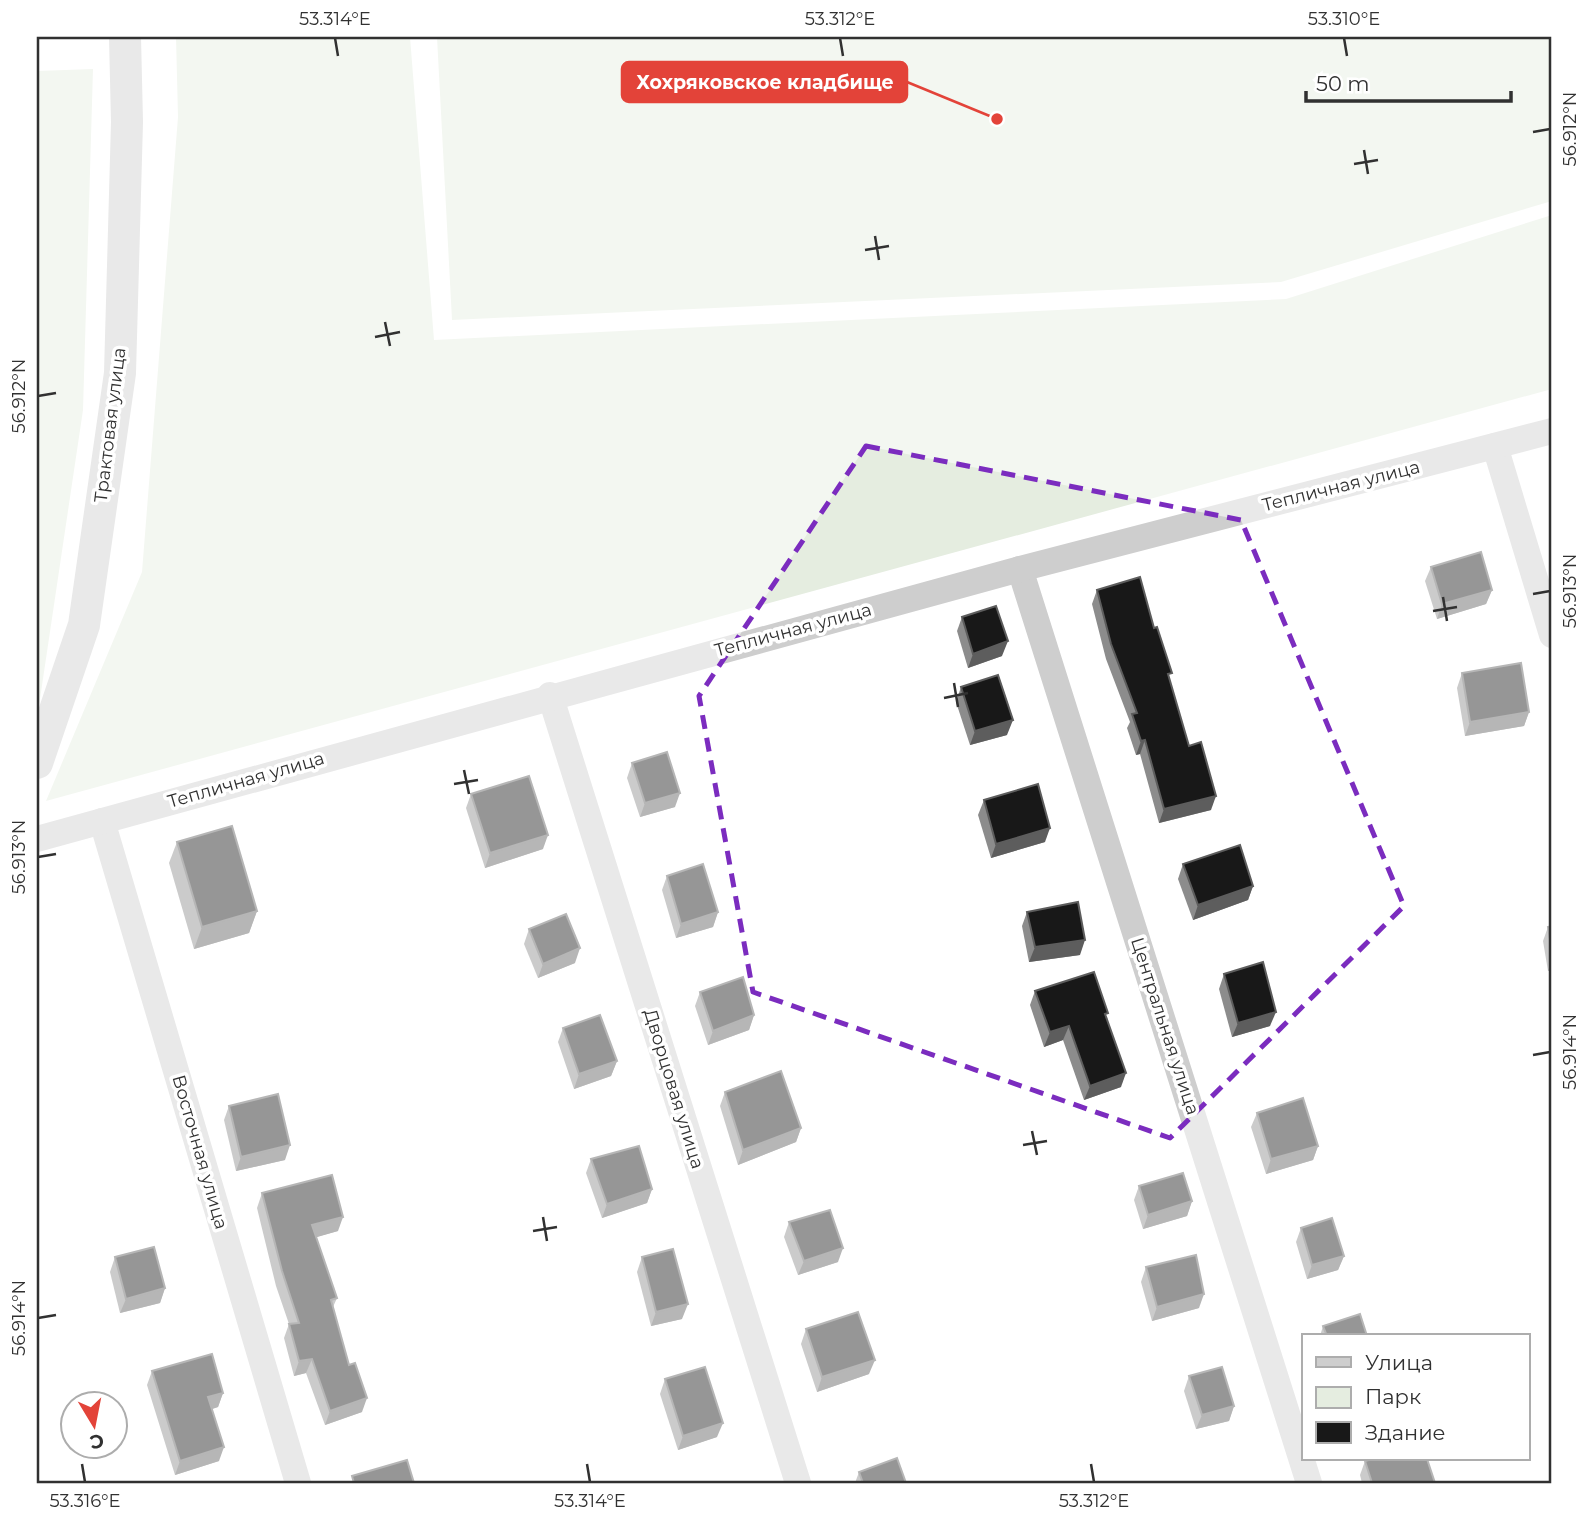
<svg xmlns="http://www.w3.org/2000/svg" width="1589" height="1520" viewBox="0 0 1589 1520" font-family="Montserrat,sans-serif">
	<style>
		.green { fill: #e5ede0 }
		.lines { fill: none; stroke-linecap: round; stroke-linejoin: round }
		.minor { stroke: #cecece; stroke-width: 26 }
		.tertiary { stroke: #cecece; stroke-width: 32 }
		.wall { fill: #8c8c8c }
		.shaded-wall { fill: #5d5d5d }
		.building { fill: #181818; stroke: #5d5d5d; stroke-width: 2 }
		.marked { fill: none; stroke: #7b2cbf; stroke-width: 5; stroke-dasharray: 14 9; stroke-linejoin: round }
		.ticks { fill: none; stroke: #313131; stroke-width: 2.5 }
		.labels { text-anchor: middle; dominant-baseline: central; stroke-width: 7; stroke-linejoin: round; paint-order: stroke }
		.street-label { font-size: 18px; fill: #313131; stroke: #fff }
		.leader { fill: none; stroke: #e34339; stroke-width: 2.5 }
		.callout-dot { fill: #e34339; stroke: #fff; stroke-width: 2.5 }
		.callout { fill: #e34339; stroke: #e34339; stroke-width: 2.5 }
		.callout-label { font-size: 19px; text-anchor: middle; font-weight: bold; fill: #fff }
		.neatline { fill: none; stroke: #313131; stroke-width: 2.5 }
		.ticks-label { font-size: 18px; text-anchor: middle; fill: #313131 }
	</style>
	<rect width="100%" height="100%" fill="#fff"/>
	<g class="green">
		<path d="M176 37H410L434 340 1286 299 1552 215V389L46 801 142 572 178 117Z"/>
		<path d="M437 37H1552V201L1281 282 452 320Z"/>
		<path d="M93 69 83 410 37 719V71Z"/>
	</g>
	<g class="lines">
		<g class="minor">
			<path d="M1495 446 1552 635"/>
			<path d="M1020 569 1309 1483"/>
			<path d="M550 695 798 1483"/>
			<path d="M102 821 298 1483"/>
			<path d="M37 839 1020 569 1552 431"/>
		</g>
		<path class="tertiary" d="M37 763 84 625 120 373 127 122 125 37"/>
	</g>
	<g class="wall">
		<path d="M1431 567 1492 590 1486 604 1437 619 1425 581Z"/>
		<path d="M1097 590 1154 628 1189 746 1211 810 1159 823 1140 754 1136 755 1127 728 1130 722 1106 659 1092 604Z"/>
		<path d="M962 617 1002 656 968 668 957 631Z"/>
		<path d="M1462 673 1529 712 1524 726 1465 736 1457 688Z"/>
		<path d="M961 687 1007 735 970 745 956 702Z"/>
		<path d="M632 763 675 807 640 817 627 778Z"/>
		<path d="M471 794 543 849 485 868 466 808Z"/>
		<path d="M984 800 1045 842 991 858 978 815Z"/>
		<path d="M177 842 257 911 249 933 194 949 169 863Z"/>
		<path d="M1183 864 1253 886 1248 900 1193 920 1178 879Z"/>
		<path d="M667 876 718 912 713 927 676 938 662 890Z"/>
		<path d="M1027 912 1080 955 1029 962 1022 926Z"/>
		<path d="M1552 926V969L1548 971 1543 941 1548 927Z"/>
		<path d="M529 929 575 963 538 978 524 944Z"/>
		<path d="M1224 974 1270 1026 1232 1037 1219 989Z"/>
		<path d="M1035 991 1107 1017 1121 1087 1084 1100 1063 1040 1044 1047 1030 1005Z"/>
		<path d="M700 992 754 1015 749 1030 708 1045 695 1006Z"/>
		<path d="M563 1028 617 1061 611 1076 574 1089 558 1042Z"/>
		<path d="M725 1092 801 1128 796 1142 738 1165 720 1106Z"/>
		<path d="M229 1106 285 1160 236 1171 224 1120Z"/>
		<path d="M1257 1113 1318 1146 1313 1160 1266 1174 1251 1127Z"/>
		<path d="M591 1159 652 1189 647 1203 602 1218 586 1173Z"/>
		<path d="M1139 1186 1192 1201 1187 1216 1143 1229 1134 1200Z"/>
		<path d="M262 1193 338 1231 316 1237 337 1298 333 1307 362 1412 325 1425 306 1373 294 1376 284 1338 289 1324 276 1286 257 1208Z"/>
		<path d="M789 1222 838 1262 798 1275 784 1237Z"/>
		<path d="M1301 1228 1344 1256 1338 1270 1307 1279 1296 1242Z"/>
		<path d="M115 1257 165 1288 160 1303 120 1313 110 1272Z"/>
		<path d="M642 1257 682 1319 651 1326 637 1272Z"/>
		<path d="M1146 1267 1199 1308 1152 1321 1141 1282Z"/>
		<path d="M1323 1326 1367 1336H1320Z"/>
		<path d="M806 1329 869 1374 817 1392 801 1344Z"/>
		<path d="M152 1371 223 1393 218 1407 212 1409 219 1461 175 1475 147 1385Z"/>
		<path d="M1189 1376 1234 1406 1229 1421 1196 1429 1184 1391Z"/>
		<path d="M665 1379 717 1437 678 1450 660 1394Z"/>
		<path d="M1365 1461 1435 1483H1362L1360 1475Z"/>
		<path d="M859 1472 906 1483H855Z"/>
	</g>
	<g class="shaded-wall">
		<path d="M1492 590 1486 604 1437 619 1442 604Z"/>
		<path d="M1008 641 1002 656 968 668 973 654Z"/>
		<path d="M1529 712 1524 726 1465 736 1470 722Z"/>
		<path d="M1013 720 1007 735 970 745 975 731Z"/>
		<path d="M1145 740 1140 754 1136 755 1141 741Z"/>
		<path d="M680 793 675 807 640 817 645 803Z"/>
		<path d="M1216 796 1211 810 1159 823 1164 809Z"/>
		<path d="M1050 828 1045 842 991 858 996 844Z"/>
		<path d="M548 835 543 849 485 868 490 853Z"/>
		<path d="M1253 886 1248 900 1193 920 1198 905Z"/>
		<path d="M257 911 249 933 194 949 202 927Z"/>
		<path d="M718 912 713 927 676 938 681 924Z"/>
		<path d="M1085 940 1080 955 1029 962 1035 947Z"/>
		<path d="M580 948 575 963 538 978 543 964Z"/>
		<path d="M1552 958V969L1548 971Z"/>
		<path d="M1276 1012 1270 1026 1232 1037 1238 1023Z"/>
		<path d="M754 1015 749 1030 708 1045 713 1031Z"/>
		<path d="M1069 1026 1063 1040 1044 1047 1050 1032Z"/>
		<path d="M617 1061 611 1076 574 1089 579 1074Z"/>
		<path d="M1126 1073 1121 1087 1084 1100 1090 1086Z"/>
		<path d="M801 1128 796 1142 738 1165 743 1150Z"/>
		<path d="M290 1145 285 1160 236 1171 241 1157Z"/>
		<path d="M1318 1146 1313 1160 1266 1174 1271 1159Z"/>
		<path d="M652 1189 647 1203 602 1218 607 1204Z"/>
		<path d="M1192 1201 1187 1216 1143 1229 1148 1215Z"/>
		<path d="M343 1217 338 1231 307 1240 312 1225Z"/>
		<path d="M843 1248 838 1262 798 1275 804 1261Z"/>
		<path d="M1344 1256 1338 1270 1307 1279 1312 1265Z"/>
		<path d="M165 1288 160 1303 120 1313 126 1299Z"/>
		<path d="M1204 1294 1199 1308 1152 1321 1157 1307Z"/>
		<path d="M688 1304 682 1319 651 1326 656 1312Z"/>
		<path d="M312 1359 306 1373 294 1376 299 1361Z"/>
		<path d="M875 1360 869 1374 817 1392 822 1377Z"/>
		<path d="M223 1393 218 1407 203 1412 208 1397Z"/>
		<path d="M367 1398 362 1412 325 1425 330 1411Z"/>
		<path d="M1234 1406 1229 1421 1196 1429 1202 1415Z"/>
		<path d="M723 1423 717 1437 678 1450 683 1436Z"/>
		<path d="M224 1447 219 1461 175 1475 180 1461Z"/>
	</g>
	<g class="building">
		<path d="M1481 552 1492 590 1442 604 1431 567Z"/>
		<path d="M1140 577 1154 628 1157 627 1172 673 1168 674 1189 746 1201 742 1216 796 1164 809 1145 740 1141 741 1132 714 1137 713 1111 644 1097 590Z"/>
		<path d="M996 606 1008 641 973 654 962 617Z"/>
		<path d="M1521 663 1529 712 1470 722 1462 673Z"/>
		<path d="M998 675 1013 720 975 731 961 687Z"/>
		<path d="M667 752 680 793 645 803 632 763Z"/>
		<path d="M529 776 548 835 490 853 471 794Z"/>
		<path d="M1038 784 1050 828 996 844 984 800Z"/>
		<path d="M232 826 257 911 202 927 177 842Z"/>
		<path d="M1240 845 1253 886 1198 905 1183 864Z"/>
		<path d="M703 864 718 912 681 924 667 876Z"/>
		<path d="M1078 902 1085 940 1035 947 1027 912Z"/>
		<path d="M566 914 580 948 543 964 529 929Z"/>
		<path d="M1552 926V951L1548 927Z"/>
		<path d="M1263 962 1276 1012 1238 1023 1224 974Z"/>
		<path d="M1094 972 1108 1013 1105 1014 1126 1073 1090 1086 1069 1026 1050 1032 1035 991Z"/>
		<path d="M743 977 754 1015 713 1031 700 992Z"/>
		<path d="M600 1015 617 1061 579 1074 563 1028Z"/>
		<path d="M781 1071 801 1128 743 1150 725 1092Z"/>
		<path d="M278 1094 290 1145 241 1157 229 1106Z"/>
		<path d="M1303 1098 1318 1146 1271 1159 1257 1113Z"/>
		<path d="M639 1146 652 1189 607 1204 591 1159Z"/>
		<path d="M1183 1173 1192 1201 1148 1215 1139 1186Z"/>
		<path d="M332 1175 343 1217 312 1225 337 1298 331 1300 349 1365 355 1363 367 1398 330 1411 312 1359 299 1361 289 1324 299 1323 282 1271 262 1193Z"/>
		<path d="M830 1210 843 1248 804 1261 789 1222Z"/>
		<path d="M1332 1218 1344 1256 1312 1265 1301 1228Z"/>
		<path d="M154 1247 165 1288 126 1299 115 1257Z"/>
		<path d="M673 1249 688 1304 656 1312 642 1257Z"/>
		<path d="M1196 1255 1204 1294 1157 1307 1146 1267Z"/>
		<path d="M858 1312 875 1360 822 1377 806 1329Z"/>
		<path d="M1360 1314 1367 1336H1327L1323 1326Z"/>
		<path d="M212 1354 223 1393 208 1397 224 1447 180 1461 152 1371Z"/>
		<path d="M705 1367 723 1423 683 1436 665 1379Z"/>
		<path d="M1222 1367 1234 1406 1202 1415 1189 1376Z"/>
		<path d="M897 1458 906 1483H863L859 1472Z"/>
		<path d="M1372 1459H1427L1435 1483H1372L1365 1461Z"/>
		<path d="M407 1460 414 1483H354L352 1476Z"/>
	</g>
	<path d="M0 0H1589V1520H0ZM866 446 1241 520 1404 906 1170 1138 753 992 699 696Z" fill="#fff" fill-opacity=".55" fill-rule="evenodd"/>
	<path class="marked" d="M866 446 1241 520 1404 906 1170 1138 753 992 699 696Z"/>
	<path class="ticks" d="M335 38 338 56M840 38 843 56M1344 38 1347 56M1533 132 1550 129M1364 150 1368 174M1354 164 1378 160M875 236 879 260M865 250 889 246M385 322 390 346M375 337 400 332M38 396 56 393M1533 594 1550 591M1443 597 1447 621M1433 611 1457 607M954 683 958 707M944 698 968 693M464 770 469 794M454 784 478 780M38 857 56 854M1533 1055 1550 1052M1032 1131 1037 1155M1023 1145 1047 1141M543 1217 547 1241M533 1231 557 1227M38 1318 56 1315M82 1464 85 1482M587 1464 590 1482M1091 1464 1094 1482"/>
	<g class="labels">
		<g class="street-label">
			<text transform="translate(110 425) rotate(-83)">Трактовая улица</text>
			<text transform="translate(1341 486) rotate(-14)">Тепличная улица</text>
			<text transform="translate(793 630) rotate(-15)">Тепличная улица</text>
			<text transform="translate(246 780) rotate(-16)">Тепличная улица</text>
			<text transform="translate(1165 1026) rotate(72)">Центральная улица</text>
			<text transform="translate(674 1089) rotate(73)">Дворцовая улица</text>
			<text transform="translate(200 1152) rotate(74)">Восточная улица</text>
		</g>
	</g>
	<path class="leader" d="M997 119L907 82"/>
	<circle class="callout-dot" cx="997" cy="119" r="7"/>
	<rect class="callout" x="622" y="62" width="285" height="40" rx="7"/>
	<g class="callout-label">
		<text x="765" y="89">Хохряковское кладбище</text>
	</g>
	<rect width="1589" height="1520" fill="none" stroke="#ffffff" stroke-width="77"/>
	<rect x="1302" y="1334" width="228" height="126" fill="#ffffff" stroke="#adadad" stroke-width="2"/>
	<rect x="1316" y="1357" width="35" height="10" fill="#cecece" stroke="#adadad" stroke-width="2"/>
	<text x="1365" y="1370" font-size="21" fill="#313131">Улица</text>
	<rect x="1316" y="1387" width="35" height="21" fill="#e5ede0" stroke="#adadad" stroke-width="2"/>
	<text x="1365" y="1404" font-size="21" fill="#313131">Парк</text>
	<rect x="1316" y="1422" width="35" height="21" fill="#181818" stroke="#adadad" stroke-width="2"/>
	<text x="1365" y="1440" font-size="21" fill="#313131">Здание</text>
	<g transform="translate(94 1425) rotate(170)"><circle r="33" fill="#ffffff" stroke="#adadad" stroke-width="2"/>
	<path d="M0-5L12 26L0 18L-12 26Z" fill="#e34339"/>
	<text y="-10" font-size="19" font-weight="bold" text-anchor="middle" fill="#313131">С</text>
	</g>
	<path d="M1306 91v10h205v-10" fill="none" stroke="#313131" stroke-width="3.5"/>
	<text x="1316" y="91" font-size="21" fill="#313131" stroke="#ffffff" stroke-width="5" paint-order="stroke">50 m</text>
	<rect x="38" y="38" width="1512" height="1444" class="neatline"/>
	<g class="ticks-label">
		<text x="335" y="25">53.314°E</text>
		<text x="840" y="25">53.312°E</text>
		<text x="1344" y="25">53.310°E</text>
		<text transform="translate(1570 129) rotate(-90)" y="6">56.912°N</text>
		<text transform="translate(19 396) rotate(-90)" y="6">56.912°N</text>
		<text transform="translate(1570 591) rotate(-90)" y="6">56.913°N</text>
		<text transform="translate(19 857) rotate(-90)" y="6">56.913°N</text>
		<text transform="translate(1570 1052) rotate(-90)" y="6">56.914°N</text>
		<text transform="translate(19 1318) rotate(-90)" y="6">56.914°N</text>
		<text x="85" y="1507">53.316°E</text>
		<text x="590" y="1507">53.314°E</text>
		<text x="1094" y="1507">53.312°E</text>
	</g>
</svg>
